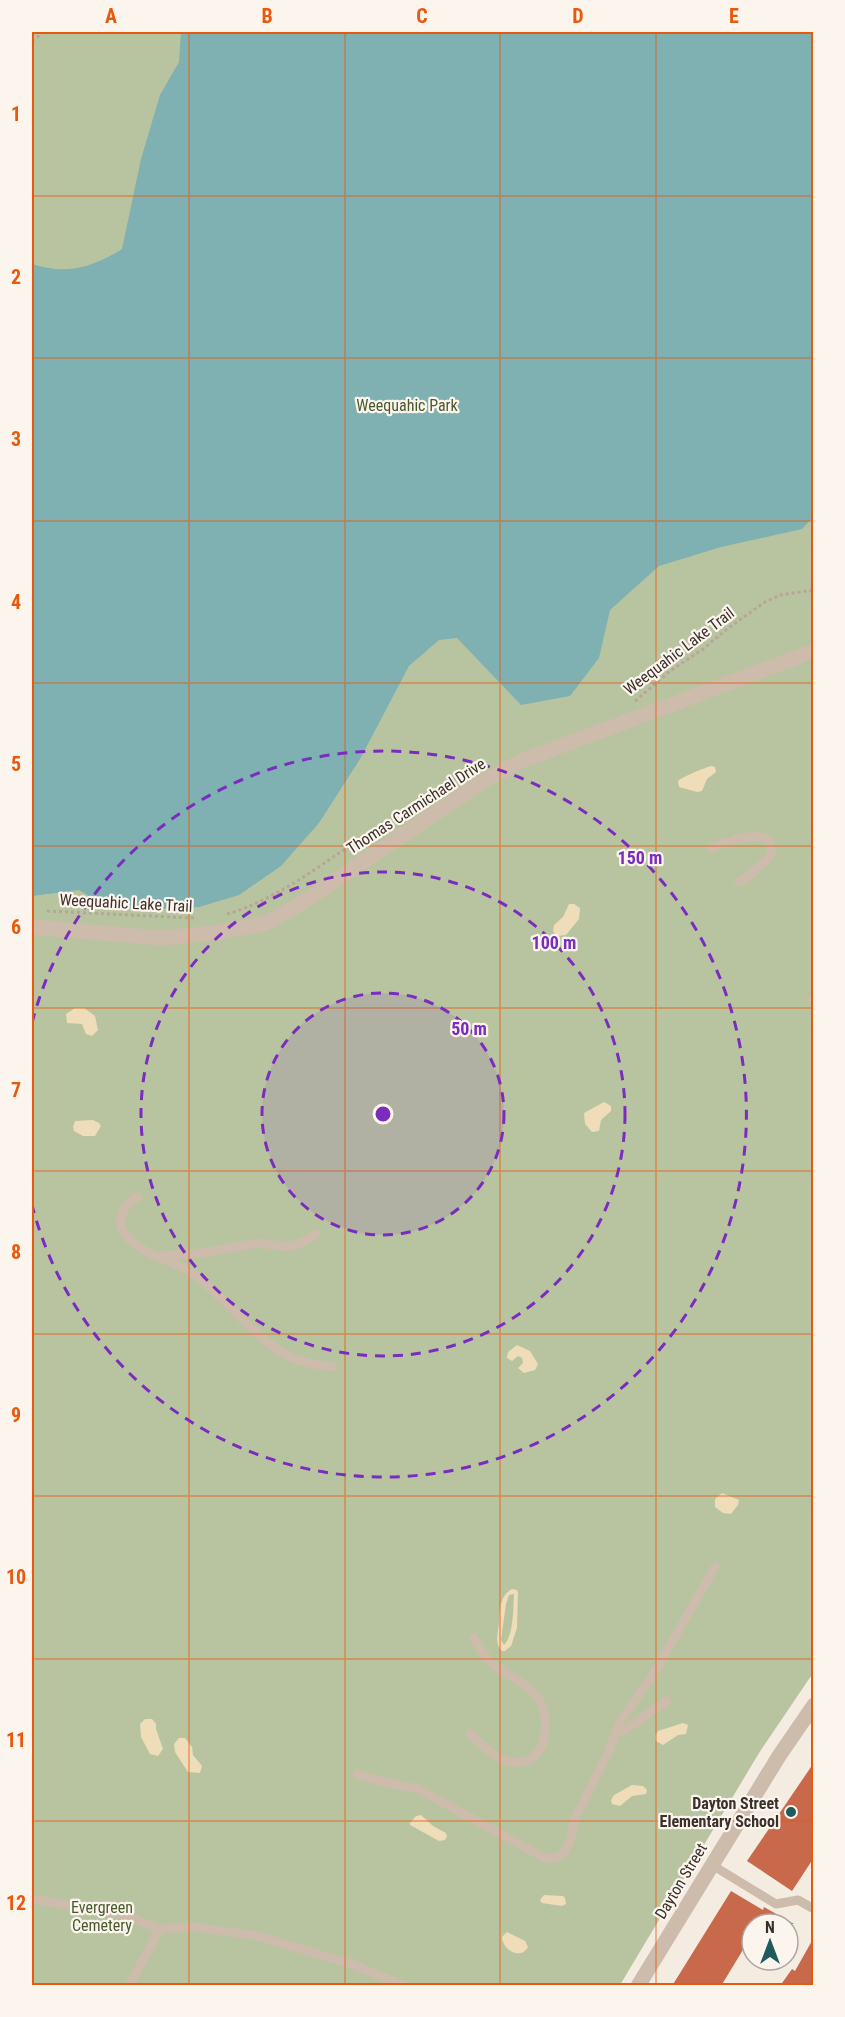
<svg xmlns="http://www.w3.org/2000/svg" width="845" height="2017" viewBox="0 0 845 2017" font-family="'Roboto Condensed',sans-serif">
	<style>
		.green { fill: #b8c4a0 }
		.sand { fill: #efdcb8; fill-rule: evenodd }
		.water { fill: #7fb0b2 }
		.building { fill: #c8694b }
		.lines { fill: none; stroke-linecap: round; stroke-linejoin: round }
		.path { stroke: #b9a596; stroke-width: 3; stroke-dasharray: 3 3; stroke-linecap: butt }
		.service { stroke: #cdbbac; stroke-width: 9 }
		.minor { stroke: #cdbbac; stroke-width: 15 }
		.grid { fill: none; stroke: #e8590c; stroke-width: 1.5; stroke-opacity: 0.55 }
		.ring { fill: none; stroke: #7b2cbf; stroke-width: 3; stroke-dasharray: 10 8 }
		.poi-dot { fill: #1f5a5e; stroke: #fbf5ee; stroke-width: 2 }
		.labels { text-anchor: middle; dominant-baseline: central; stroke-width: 4.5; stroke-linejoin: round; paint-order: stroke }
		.park-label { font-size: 16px; fill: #4a5a2e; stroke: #fbf5ee }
		.street-label { font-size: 16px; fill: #3b302b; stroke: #fbf5ee }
		.poi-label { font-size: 16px; font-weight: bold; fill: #3b302b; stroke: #fbf5ee; text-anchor: end }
		.centre { fill: #7b2cbf; stroke: #fbf5ee; stroke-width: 3 }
		.ring-label { font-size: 18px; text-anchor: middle; font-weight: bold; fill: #7b2cbf; stroke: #fbf5ee; stroke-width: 4.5; stroke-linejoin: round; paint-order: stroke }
		.neatline { fill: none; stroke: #e8590c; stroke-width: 2 }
		.grid-label { font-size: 20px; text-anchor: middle; font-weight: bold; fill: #e8590c }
	</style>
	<rect width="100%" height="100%" fill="#f4ebe1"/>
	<path class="green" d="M32 32H813V1673L759 1753 620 1985H32Z"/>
	<g class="sand">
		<path d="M711 766 715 767 716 772 707 779 702 791 697 792 679 787 678 781C682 777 704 768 711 766Z"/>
		<path d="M569 904H574L580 908 579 919 566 935 557 936 553 931 554 925 563 917Z"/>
		<path d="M75 1008H84L95 1016 98 1030 92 1036 86 1034 82 1024 67 1023 66 1014Z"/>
		<path d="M604 1102 611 1106V1111L601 1120 599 1131 592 1132 585 1124 584 1113Z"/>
		<path d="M93 1120 99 1123 101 1126 95 1136H83L74 1131 73 1127 75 1121Z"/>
		<path d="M517 1345 530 1351 538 1364 535 1370 524 1373 518 1368 523 1363 522 1358 518 1356 512 1361 507 1358 508 1352Z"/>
		<path d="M722 1493 739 1500 738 1505 731 1514 723 1513 715 1507V1499Z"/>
		<path d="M512 1589 517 1590 518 1592 517 1628 511 1646 505 1651H502C494 1643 498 1634 499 1623 500 1611 499 1596 512 1589ZM514 1594C513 1608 514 1635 504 1645L501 1640 506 1604 509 1595Z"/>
		<path d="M145 1719H152L156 1724V1729L163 1749 158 1756 150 1754 141 1737 140 1724Z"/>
		<path d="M683 1723 688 1725 686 1734 678 1735 663 1745 656 1741 655 1736 658 1731Z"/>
		<path d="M179 1738H185L192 1747 193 1755 202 1766 200 1773 188 1772 175 1752 174 1744Z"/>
		<path d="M632 1785 643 1786 647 1790 646 1794 632 1796 620 1806 612 1804 611 1800 614 1795Z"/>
		<path d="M421 1815 433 1826 446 1833 447 1836 445 1840 439 1841 410 1825V1823L416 1816Z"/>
		<path d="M544 1895 563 1896 565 1898 566 1904 562 1906 542 1903 540 1900Z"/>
		<path d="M507 1932 525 1941 528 1947C521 1960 503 1951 502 1937Z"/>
	</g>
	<path class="water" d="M181 32H813V517L802 529 721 547 659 566 610 610 599 658 570 696 521 705 457 638 439 640 409 666 360 759 319 823 281 866 239 895 199 907 155 909 107 907 79 890 32 896V264C67 275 91 268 122 249L141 159 160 95 179 62Z"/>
	<g class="building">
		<path d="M813 1764V1859L792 1891 747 1861Z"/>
		<path d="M731 1891 763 1910 764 1907 794 1924H752V1935L721 1986H672Z"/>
		<path d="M813 1939V1986H780L792 1969 795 1971Z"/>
	</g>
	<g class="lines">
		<g class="path">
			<path d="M32 41 44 32"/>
			<path d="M635 701 670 671 703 649 727 629 765 602 780 595 814 590"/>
			<path d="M47 911 194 918"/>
			<path d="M227 914C266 903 303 878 336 855 377 828 418 799 461 776"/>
		</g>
		<g class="service">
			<path d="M712 848C726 842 758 830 770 841L772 852 770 856 749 876 739 882"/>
			<path d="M811 1000 814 999"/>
			<path d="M138 1197C124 1203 115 1221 125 1234 142 1257 174 1259 195 1275 229 1300 254 1340 293 1358 305 1364 319 1365 333 1367"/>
			<path d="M161 1256 202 1253 258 1243 289 1247 305 1241 316 1234"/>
			<path d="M618 1732 625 1730 667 1701"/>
			<path d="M470 1734C483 1746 503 1766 521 1762 531 1761 538 1754 542 1745 546 1736 546 1728 545 1718 542 1687 514 1682 493 1664 485 1658 479 1647 474 1638"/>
			<path d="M358 1774 384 1782 418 1789 543 1857 549 1859 562 1855 570 1841 575 1819 608 1753 621 1720 653 1675 715 1567"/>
			<path d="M712 1865 776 1904 798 1900 814 1909"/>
			<path d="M32 1899 125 1915 160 1929 194 1927 258 1936 351 1964 405 1986"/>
			<path d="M129 1986 160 1929"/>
		</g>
		<g class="minor">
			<path d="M32 927 160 938 214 933 264 924 297 906 482 782 521 761 814 651"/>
			<path d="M638 1986 779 1756 814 1705"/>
		</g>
	</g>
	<path class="grid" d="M189 32V1986M345 32V1986M500 32V1986M656 32V1986M32 196H814M32 358H814M32 521H814M32 683H814M32 846H814M32 1008H814M32 1171H814M32 1334H814M32 1496H814M32 1659H814M32 1821H814"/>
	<circle cx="383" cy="1114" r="121" fill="#7b2cbf" fill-opacity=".12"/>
	<g class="ring">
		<circle cx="383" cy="1114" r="121"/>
		<circle cx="383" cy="1114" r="242"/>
		<path d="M32 1023A363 363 0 1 1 32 1205"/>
	</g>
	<circle class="poi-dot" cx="791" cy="1812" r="6"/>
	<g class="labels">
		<g class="park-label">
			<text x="407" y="405">Weequahic Park</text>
			<text x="102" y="1907">Evergreen<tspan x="102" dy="18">Cemetery</tspan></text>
		</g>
		<g class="street-label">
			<text transform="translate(679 651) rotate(-37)">Weequahic Lake Trail</text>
			<text transform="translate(416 806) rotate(-33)">Thomas Carmichael Drive</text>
			<text transform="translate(126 903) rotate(3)">Weequahic Lake Trail</text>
			<text transform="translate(681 1881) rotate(-59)">Dayton Street</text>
		</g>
		<g class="poi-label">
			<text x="779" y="1803">Dayton Street<tspan x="779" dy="18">Elementary School</tspan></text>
		</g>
	</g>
	<circle cx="383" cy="1114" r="9" class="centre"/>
	<g class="ring-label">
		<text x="640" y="864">150 m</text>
		<text x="554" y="949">100 m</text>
		<text x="469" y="1035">50 m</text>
	</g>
	<rect width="845" height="2017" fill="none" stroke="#fbf5ee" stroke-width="66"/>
	<g transform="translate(770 1942)"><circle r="28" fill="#fbf5ee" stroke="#aea6a0" stroke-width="1.5"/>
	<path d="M0-4.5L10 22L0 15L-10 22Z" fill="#1f5a5e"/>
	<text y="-9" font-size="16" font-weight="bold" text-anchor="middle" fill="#3b302b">N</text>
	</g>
	<rect x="33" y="33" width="779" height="1951" class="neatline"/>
	<g class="grid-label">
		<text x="111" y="23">A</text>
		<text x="267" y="23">B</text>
		<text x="422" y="23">C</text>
		<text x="578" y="23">D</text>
		<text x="734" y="23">E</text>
		<text x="16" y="121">1</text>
		<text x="16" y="284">2</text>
		<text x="16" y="446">3</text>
		<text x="16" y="609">4</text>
		<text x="16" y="771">5</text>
		<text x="16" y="934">6</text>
		<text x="16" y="1097">7</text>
		<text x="16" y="1259">8</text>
		<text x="16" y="1422">9</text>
		<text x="16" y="1584">10</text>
		<text x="16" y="1747">11</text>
		<text x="16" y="1910">12</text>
	</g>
</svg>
